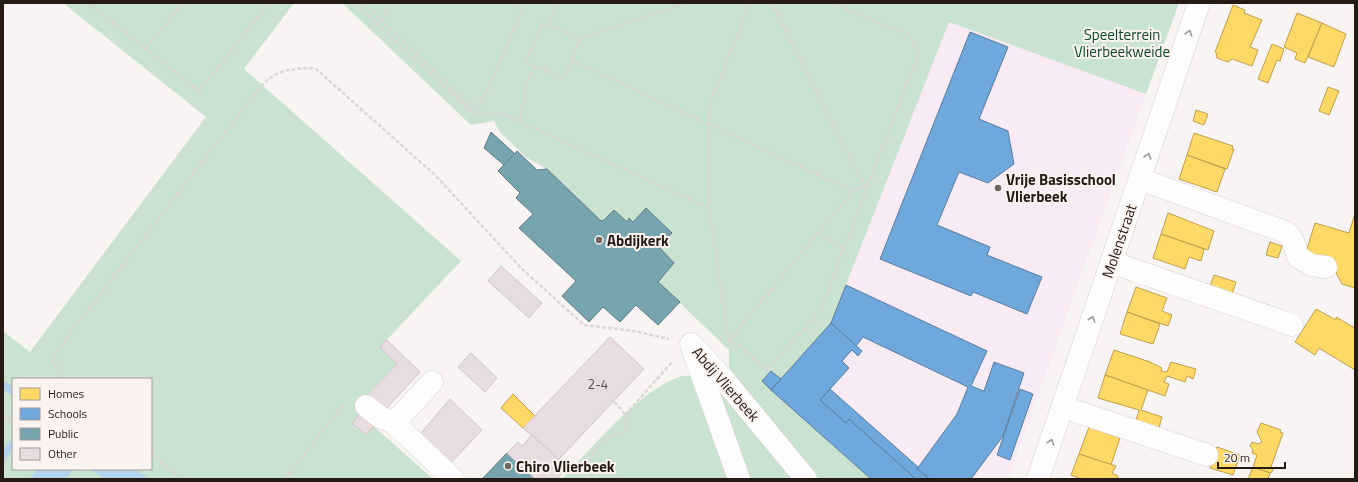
<svg xmlns="http://www.w3.org/2000/svg" width="1358" height="482" viewBox="0 0 1358 482" font-family="'Titillium Web',sans-serif">
	<style>
		.education { fill: #f9ebf3 }
		.green { fill: #cae2d0; fill-rule: evenodd }
		.water { fill: #b3d2ed }
		.homes { fill: #ffd966; stroke: #be9f4d }
		.schools { fill: #6fa8dc; stroke: #597da0 }
		.public { fill: #76a5af; stroke: #5e7b80 }
		.lines { fill: none; stroke-linecap: round; stroke-linejoin: round }
		.stream { stroke: #b3d2ed; stroke-width: 7 }
		.building { fill: #e8dce0; stroke: #cfc7c9 }
		.minor-casing { stroke: #d8d0cc; stroke-width: 23 }
		.path { stroke: #d8d6d6; stroke-width: 2.5; stroke-dasharray: 4 2; stroke-linecap: butt }
		.minor { stroke: #fefdfd; stroke-width: 22 }
		.oneway { stroke: #9c9694 }
		.poi-dot { fill: #6f6661; stroke: #fbf3f0; stroke-width: 1.5 }
		.labels { text-anchor: middle; dominant-baseline: central; stroke-width: 4; stroke-linejoin: round; paint-order: stroke }
		.number-label { font-size: 13px; fill: #574b47 }
		.park-label { font-size: 15px; fill: #0c4928; stroke: #fbf3f0 }
		.poi-label { font-size: 15px; font-weight: bold; fill: #251913; stroke: #fbf3f0; text-anchor: start }
		.street-label { font-size: 15px; fill: #251913; stroke: #fbf3f0 }
	</style>
	<rect width="100%" height="100%" fill="#f8f4f3"/>
	<path class="education" d="M949 21 1146 94 1009 477 1007 479H872L771 390 831 323Z"/>
	<g class="green">
		<path d="M63 3H294L244 69 461 261 380 347 397 364 368 394 372 398 360 414 433 479H3V331L30 352 206 117ZM13 379H151V469H13Z"/>
		<path d="M342 3H1179L1146 94 949 22 831 323 771 390 872 479H819L737 380 729 368V350L658 282 663 276 662 249 659 247 672 233 646 208 633 222 630 219 627 222 614 210 604 220 601 221 547 169 527 158 500 132 494 121 471 125Z"/>
		<path d="M682 376H697L732 479H562C593 447 640 389 682 376Z"/>
		<path d="M711 376 802 479H748Z"/>
	</g>
	<g class="water">
		<path d="M38 469H73L66 479H29Z"/>
		<path d="M90 469H135L149 479H105Z"/>
	</g>
	<g class="homes">
		<path d="M1233 5 1245 10 1244 13 1262 20 1250 47 1258 50 1252 66 1232 59 1228 62 1217 58 1216 52H1215Z"/>
		<path d="M1297 13 1322 23 1305 63 1295 59 1297 53 1284 47Z"/>
		<path d="M1322 23 1346 34 1334 67 1308 57Z"/>
		<path d="M1272 44 1284 49 1280 61 1277 60 1268 83 1258 79Z"/>
		<path d="M1328 87 1339 91 1329 115 1319 111Z"/>
		<path d="M1196 110 1208 114 1204 125 1193 121Z"/>
		<path d="M1194 133 1233 146 1232 149H1234L1227 169 1187 155Z"/>
		<path d="M1187 155 1225 169 1217 192 1179 179Z"/>
		<path d="M1168 213 1214 231 1208 250 1161 234Z"/>
		<path d="M1355 213V288L1342 284 1329 259 1306 252 1315 223 1349 233Z"/>
		<path d="M1161 234 1204 249 1201 261 1189 257 1185 269 1153 258Z"/>
		<path d="M1270 242 1282 246 1278 258 1266 255Z"/>
		<path d="M1214 275 1236 282 1232 294 1210 286Z"/>
		<path d="M1136 287 1167 298 1162 311 1172 315 1168 326 1127 312Z"/>
		<path d="M1316 309 1336 320V317L1355 328V370L1319 348 1315 355 1295 342Z"/>
		<path d="M1127 312 1160 324 1153 344 1120 334Z"/>
		<path d="M1114 350 1150 362 1162 368 1161 371 1167 372 1171 362 1196 369 1193 379 1187 376 1185 382 1167 376 1164 382 1169 384 1165 396 1105 375Z"/>
		<path d="M1105 375 1148 390 1141 410 1162 417 1159 428 1136 421 1139 410 1098 398Z"/>
		<path d="M513 394 535 416 523 428 501 408Z"/>
		<path d="M1261 423 1281 430 1280 432 1283 433 1271 467 1274 468 1271 473 1253 467 1257 455 1252 453 1253 450 1250 446 1252 442 1258 444 1262 442 1257 432Z"/>
		<path d="M1089 427 1120 438 1111 465 1079 454Z"/>
		<path d="M1217 447 1240 455 1233 475 1210 468Z"/>
		<path d="M1079 454 1116 466 1112 473 1118 476 1117 479H1081L1071 475Z"/>
		<path d="M1253 467 1270 473 1268 479H1248Z"/>
	</g>
	<g class="schools">
		<path d="M970 32 1008 47 979 119 1008 131 1014 164 988 183 959 172 937 225 990 247 987 255 1042 277 1027 314 973 292 971 296 880 259Z"/>
		<path d="M846 285 987 351 971 386 984 391 994 362 1024 373 1003 436 971 479H930L917 469 957 414 968 387 863 337 856 346 831 323Z"/>
		<path d="M831 323 862 351 858 356 852 350 842 361 849 368 820 400 846 423 849 419 916 479H871L771 390Z"/>
		<path d="M771 371 781 379 771 390 762 381Z"/>
		<path d="M830 389 918 467 917 469 930 479H916L849 419 846 423 820 400Z"/>
		<path d="M1020 389 1033 394 1010 460 997 455Z"/>
	</g>
	<g class="public">
		<path d="M491 132 515 154 504 165 484 148Z"/>
		<path d="M517 151 537 170 547 169 601 221 604 220 614 210 627 222 629 218 633 222 646 208 672 233 659 247 674 263 658 282 680 302 658 325 636 305 620 322 603 307 589 322 562 296 576 281 519 228 533 214 516 198 520 193 498 171Z"/>
		<path d="M507 453 535 479H482Z"/>
	</g>
	<g class="lines">
		<g class="stream">
			<path d="M3 384 13 392"/>
			<path d="M3 456 13 443"/>
		</g>
	</g>
	<g class="building">
		<path d="M501 266 542 303 529 318 488 281Z"/>
		<path d="M610 337 644 369 559 459 523 428Z"/>
		<path d="M387 340 420 372 385 410 368 395 397 364 380 347Z"/>
		<path d="M471 353 497 378 485 392 458 367Z"/>
		<path d="M450 399 482 430 445 469 415 440Z"/>
		<path d="M360 414 374 426 366 435 352 423Z"/>
		<path d="M532 435 568 467 557 479H535L507 453 518 442 522 446Z"/>
	</g>
	<g class="lines">
		<g class="minor-casing">
			<g id="minor">
				<path d="M1140 179 1285 232C1295 238 1294 247 1298 257L1311 265 1326 267"/>
				<path d="M1111 262 1292 325"/>
				<path d="M691 344 721 376 806 479"/>
				<path d="M693 350 739 479"/>
				<path d="M432 382 394 423 453 479"/>
				<path d="M366 406 380 417 394 423"/>
				<path d="M1063 407 1207 455"/>
				<path d="M1038 479 1199 3"/>
			</g>
		</g>
		<g class="path">
			<path d="M88 3 199 91 269 3"/>
			<path d="M355 3 475 115 501 113 709 208"/>
			<path d="M363 3 477 112 526 3"/>
			<path d="M510 3 522 11"/>
			<path d="M382 21 389 3"/>
			<path d="M542 23 580 38 564 78 526 63Z"/>
			<path d="M549 26 558 3"/>
			<path d="M580 38 686 3"/>
			<path d="M146 49 183 3"/>
			<path d="M571 60 853 191"/>
			<path d="M520 122 525 88 534 66"/>
			<path d="M818 234 843 247"/>
			<path d="M728 341 736 342 767 370 820 311 919 52 909 35 832 3"/>
			<path d="M728 341 709 208 707 133 711 101 750 3"/>
			<path d="M724 346 853 191 867 186 858 174 772 3"/>
			<path d="M63 379 52 360 77 324 262 85C279 68 292 69 315 68L435 175 522 269 584 325 634 331 669 339"/>
			<path d="M625 415 673 361"/>
			<path d="M3 417 13 421"/>
			<path d="M151 453 181 479"/>
			<path d="M285 479 344 404"/>
			<path d="M590 479C589 448 598 440 626 431 628 417 624 411 614 402"/>
		</g>
		<use href="#minor" class="minor"/>
	</g>
	<defs><path id="oneway-chevron" d="M-2-3.5L2.5 0L-2 3.5" fill="none" stroke-width="1.6" stroke-linecap="round" stroke-linejoin="round"/></defs>
	<g class="oneway">
		<use href="#oneway-chevron" transform="translate(1189 33) rotate(-71)"/>
		<use href="#oneway-chevron" transform="translate(1148 156) rotate(-71)"/>
		<use href="#oneway-chevron" transform="translate(1092 319) rotate(-71)"/>
		<use href="#oneway-chevron" transform="translate(1051 442) rotate(-71)"/>
	</g>
	<g class="poi-dot">
		<circle cx="998" cy="188" r="4"/>
		<circle cx="599" cy="240" r="4"/>
		<circle cx="508" cy="466" r="4"/>
	</g>
	<g class="labels">
		<g class="number-label">
			<text x="598" y="384">2-4</text>
		</g>
		<g class="park-label">
			<text x="1122" y="34">Speelterrein<tspan x="1122" dy="17">Vlierbeekweide</tspan></text>
		</g>
		<g class="poi-label">
			<text x="1006" y="179">Vrije Basisschool<tspan x="1006" dy="17">Vlierbeek</tspan></text>
			<text x="607" y="240">Abdijkerk</text>
			<text x="516" y="466">Chiro Vlierbeek</text>
		</g>
		<g class="street-label">
			<text transform="translate(1119 241) rotate(-71)">Molenstraat</text>
			<text transform="translate(726 384) rotate(49)">Abdij Vlierbeek</text>
		</g>
	</g>
	<rect width="1358" height="482" fill="none" stroke="#251913" stroke-width="8"/>
	<rect x="12" y="378" width="140" height="92" fill="#fbf3f0" stroke="#a59c98"/>
	<rect x="20" y="388" width="20" height="12" fill="#ffd966" stroke="#a59c98"/>
	<text x="48" y="398" font-size="12" fill="#251913">Homes</text>
	<rect x="20" y="408" width="20" height="12" fill="#6fa8dc" stroke="#a59c98"/>
	<text x="48" y="418" font-size="12" fill="#251913">Schools</text>
	<rect x="20" y="428" width="20" height="12" fill="#76a5af" stroke="#a59c98"/>
	<text x="48" y="438" font-size="12" fill="#251913">Public</text>
	<rect x="20" y="448" width="20" height="12" fill="#e8dce0" stroke="#a59c98"/>
	<text x="48" y="458" font-size="12" fill="#251913">Other</text>
	<path d="M1218 462v6h67v-6" fill="none" stroke="#251913" stroke-width="2"/>
	<text x="1224" y="462" font-size="12" fill="#251913" stroke="#fbf3f0" stroke-width="3" paint-order="stroke">20 m</text>
</svg>
